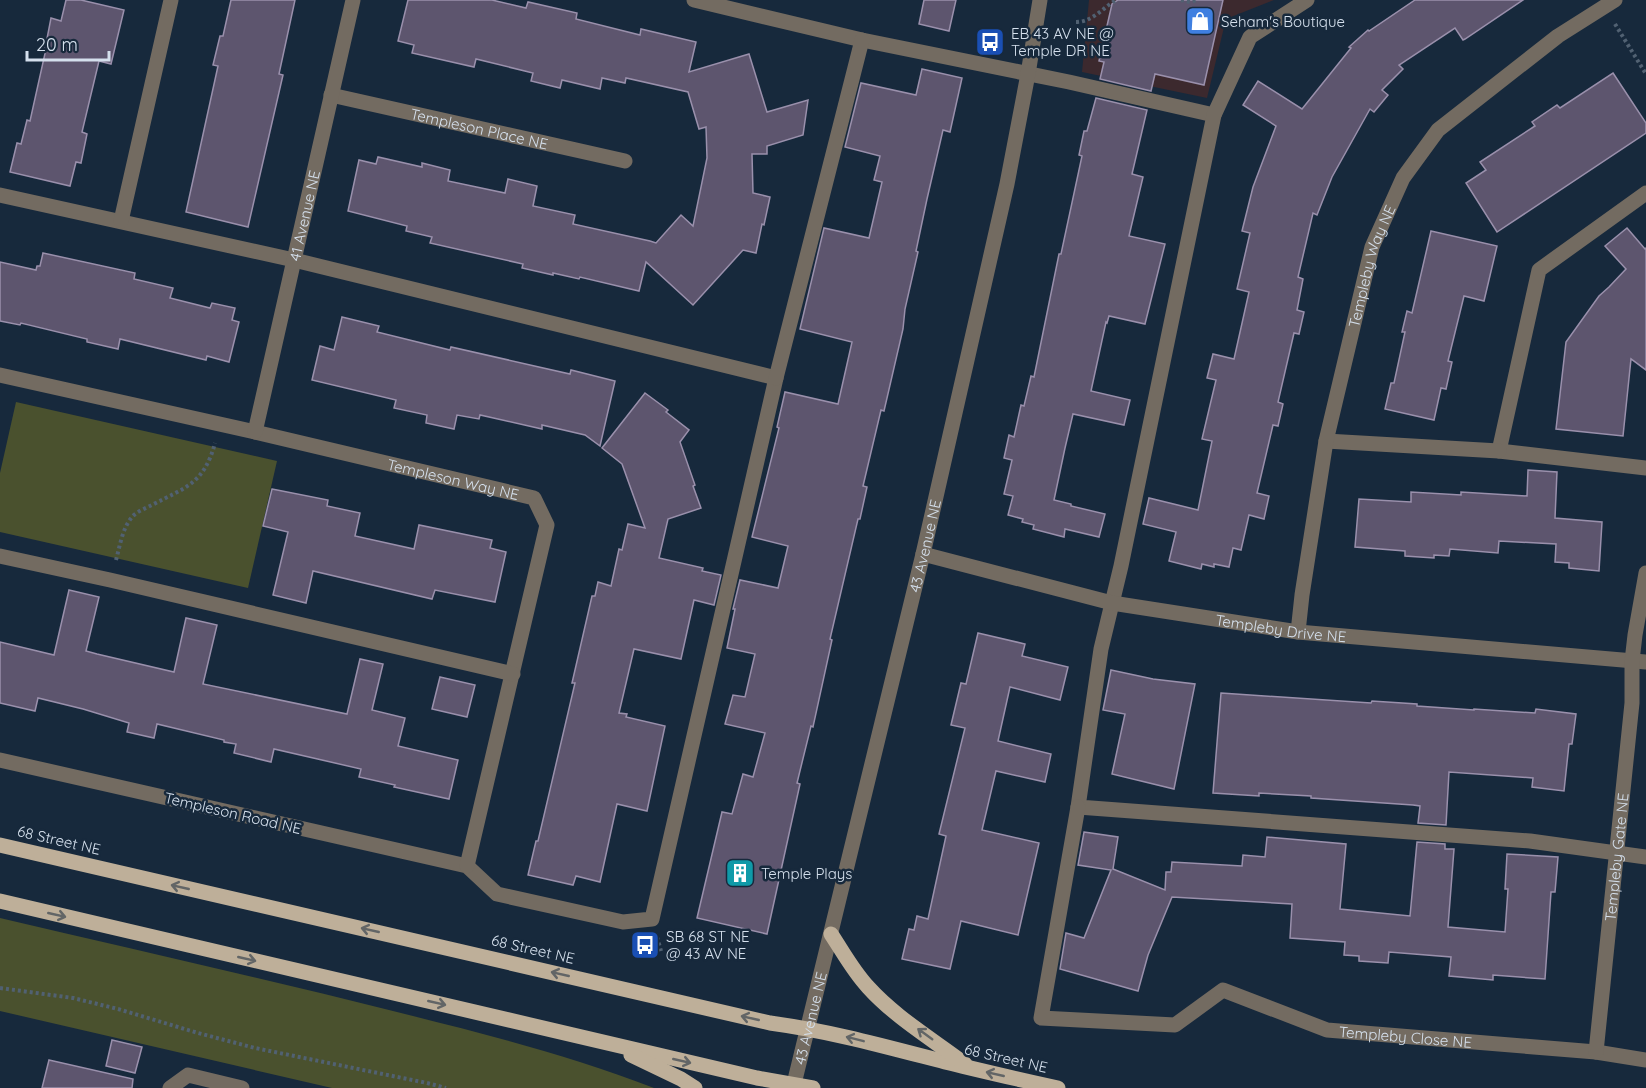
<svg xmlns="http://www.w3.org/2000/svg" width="1646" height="1088" viewBox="0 0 1646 1088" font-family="Quicksand,sans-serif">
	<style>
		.commercial { fill: #3c292e }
		.green { fill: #4a512e }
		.building { fill: #5d556e; stroke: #9a90ac; stroke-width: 1.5 }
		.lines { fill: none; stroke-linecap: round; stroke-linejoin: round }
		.path { stroke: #516172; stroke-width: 4; stroke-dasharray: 3 3; stroke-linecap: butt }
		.minor { stroke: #736b61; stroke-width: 15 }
		.major { stroke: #beaf99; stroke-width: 15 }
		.oneway { stroke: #626566 }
		.labels { text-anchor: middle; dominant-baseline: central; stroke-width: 5; stroke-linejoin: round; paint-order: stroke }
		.poi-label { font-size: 15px; fill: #d5e0ed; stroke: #17293c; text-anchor: start }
		.street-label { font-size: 15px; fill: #d5e0ed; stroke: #17293c }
	</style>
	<rect width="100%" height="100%" fill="#17293c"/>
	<path class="commercial" d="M1089 0H1274L1226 19 1207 98 1082 72Z"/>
	<g class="green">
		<path d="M16 402 277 461 248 588 0 532V473Z"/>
		<path d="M0 918C131 949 262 978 393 1011 481 1033 569 1055 654 1088H332L0 1011Z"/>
	</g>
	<g class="building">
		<path d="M66 0H81L124 10 111 64 99 61 82 132 87 134 81 163 76 162 70 186 10 172 17 143 21 144 27 120 30 121 46 49H45L51 18 61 21Z"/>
		<path d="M231 0H295L279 74 283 75 248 227 186 212 218 66 213 65 220 36H223Z"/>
		<path d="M408 0H492L526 8 528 2 577 13 576 19 640 35 641 29 696 42 689 72 749 54 767 112 808 100 803 135 767 146V154H752L753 193 770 197 764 225 762 224 756 253 743 250 693 305 646 262 639 291 580 277 579 279 553 273V275L522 268 523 264 430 243 432 237 406 231 407 226 348 211 359 160 376 164 378 157 422 167V163L450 170 448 181 505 193 508 179 537 186 533 206 575 215 573 224 650 241 656 243 681 215 693 226 707 158 706 127 699 129 688 92 626 78 625 83 602 78 600 89 562 80 560 88 531 81 533 73 476 59 474 67 412 53 414 45 398 41Z"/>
		<path d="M924 0H956L949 31 919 24Z"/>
		<path d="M1118 0H1223L1204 85 1155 74 1151 91 1100 79 1104 62 1099 61 1112 4Z"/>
		<path d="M1415 0H1523L1465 39 1463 40 1455 28 1399 65 1403 69 1382 90 1388 95 1374 112 1370 109 1332 177 1317 215 1313 213 1298 277 1303 279 1297 310 1304 312 1299 334 1294 333 1278 402 1283 404 1278 426 1273 425 1257 493 1269 496 1264 519 1249 515 1241 550 1233 548 1229 567 1214 564V567L1202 564 1201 569 1169 561 1176 532 1143 524 1149 498 1198 510 1212 441 1202 439 1216 380 1207 378 1213 354 1234 359 1249 292 1237 289 1250 233 1242 231 1253 187 1276 126 1243 105 1258 81 1302 109 1351 48 1349 47 1368 30 1369 31Z"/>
		<path d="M922 69 962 78 950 132 943 130 927 199 916 251 918 252 905 309 903 329 884 411 881 410 863 486 867 487 860 519H858L830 639 832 640 813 727 811 726 797 783 800 784 767 934 697 918 722 812 732 814 743 774 753 777 765 733 725 724 733 695 745 697 755 654 727 648 735 609H733L740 580 778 588 788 546 752 537 779 428 777 427 785 392 838 404 852 342 800 329 824 228 869 238 882 182 874 180 880 156 845 147 861 83 916 95Z"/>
		<path d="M1613 73 1646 123V133L1497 232 1466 183 1486 170 1480 162 1535 126 1532 122 1557 105 1560 108Z"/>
		<path d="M1096 98 1147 110 1132 174 1143 177 1129 236 1165 244 1145 324 1109 316 1107 323 1106 322 1091 391 1130 400 1124 425 1073 414 1065 448 1054 500 1071 504V506L1105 514 1099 537 1065 529 1064 537 1033 529 1034 525 1022 522 1023 519 1008 515 1013 496 1004 494 1012 460 1004 458 1009 435 1014 437 1021 405 1024 406 1031 376 1034 377 1059 254H1061L1082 156 1079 155 1084 131H1087Z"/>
		<path d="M1627 228 1645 249 1646 248V370L1631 359 1623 436 1556 429 1566 342 1599 296 1609 287 1626 269 1605 246Z"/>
		<path d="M1431 231 1497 246 1484 301 1464 296 1448 361 1452 362 1446 389 1441 388 1434 420 1385 409 1391 383H1394L1405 332H1402L1407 311 1412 313Z"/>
		<path d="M43 253 135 273 134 279 173 288 170 298 210 308 212 303 235 308 232 320 239 322 229 362 207 356 206 360 120 339 118 349 87 342V339L21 323 20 325 0 321V262L36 270 37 266H40Z"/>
		<path d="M342 317 379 326 377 332 450 350 451 347 570 374 571 370 615 381 600 446 585 435 542 425V429L480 415 479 419 457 415 454 429 426 423 427 415 394 408 396 400 312 380 320 346 334 350Z"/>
		<path d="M645 393 668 410 666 412 689 430 680 442 695 485 693 486 701 508 668 519 659 558 703 568 702 571 721 575 714 605 694 600 681 659 634 649 619 713 627 714 626 717 665 726 647 811 617 804 600 882 576 876 573 885 528 875 536 841H538L575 683H572L592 596H595L598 582 611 586 619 549 622 550 628 524 645 528 622 464 602 448Z"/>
		<path d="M1528 470 1557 472 1555 518 1602 522 1599 571 1569 568V563L1555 562 1556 544 1499 541 1498 553 1450 549 1449 556 1434 555V558L1405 556V551L1355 547 1359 499 1411 502V492L1461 495V492L1527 496Z"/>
		<path d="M272 489 328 500 327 506 360 513 355 536 414 549 419 525 492 540 490 548 506 552 495 602 435 590 432 599 313 571 306 603 273 595 288 532 263 526Z"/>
		<path d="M69 590 99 597 86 651 97 654 174 672 186 618 217 625 203 684 347 714 360 659 383 664 372 710 405 718 398 746 458 760 449 799 394 787 395 785 359 777 361 769 274 749 271 762 234 753 236 744 224 742V740L157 724 154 738 127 732 129 723 83 709 38 698 35 711 0 703V642L54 655Z"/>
		<path d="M978 633 1025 644 1022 656 1068 667 1060 700 1010 687 998 741 1051 754 1045 782 996 771 982 830 1039 843 1018 935 961 921 950 969 902 959 909 929 914 930 917 916 928 919 946 836 939 834 965 728 951 725 961 683 966 684Z"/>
		<path d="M1111 670 1153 679 1195 684 1174 789 1112 774 1125 714 1103 710Z"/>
		<path d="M440 677 475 685 467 717 432 709Z"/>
		<path d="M1221 693 1371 703 1372 701 1417 704V706L1474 710V709L1535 713 1536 709 1576 714 1572 744H1569L1564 791 1532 787 1533 778 1449 772 1446 825 1418 823 1420 806 1413 805 1311 798V796L1259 793V796L1213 793Z"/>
		<path d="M1084 832 1118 837 1113 869 1165 890 1166 872H1171L1172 862 1242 866 1243 855 1265 857 1267 837 1346 844 1340 909 1410 916 1417 842 1445 844V849H1454L1448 927 1505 932 1508 889H1505L1507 854 1558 857 1555 892H1551L1545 979 1493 975V980L1449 976 1451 957 1389 952 1388 963 1359 961V956L1344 955 1345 942 1290 938 1292 904 1172 897 1148 955 1138 991 1060 969 1066 933 1084 938 1111 870 1078 865Z"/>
		<path d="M112 1040 142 1047 135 1073 106 1066Z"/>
		<path d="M49 1060 133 1079 132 1088H42Z"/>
	</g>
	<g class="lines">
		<g class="path">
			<path d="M1181 0 1190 2 1197 0"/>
			<path d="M1076 22C1092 22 1103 8 1116 0"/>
			<path d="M1615 24 1646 74"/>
			<path d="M116 560C120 546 122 529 132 517 136 512 146 508 152 505 186 487 204 484 215 443"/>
			<path d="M657 937 661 951"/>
			<path d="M0 988 73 998 118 1009 198 1033 255 1048 427 1083 446 1088"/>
		</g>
		<g class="minor">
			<path d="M694 0 862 40 1069 82 1214 115"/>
			<path d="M1307 0 1250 37 1214 115 1121 566 1101 649 1078 807 1530 841 1646 857"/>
			<path id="s1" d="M331 95 625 161"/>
			<path d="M1646 193 1539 270 1499 451 1646 468"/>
			<path d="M0 195 294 260 776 378 652 919 623 922 497 894 467 866 0 760"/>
			<path d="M121 221 171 0"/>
			<path id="s2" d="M0 375 255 432 534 498 547 525 467 866"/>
			<path d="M776 378 862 40"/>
			<path id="s3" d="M255 432 353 0"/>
			<path d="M1326 441 1499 451"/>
			<path id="s4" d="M923 554 1112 603 1298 632 1646 662"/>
			<path d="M0 556 110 580 513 674"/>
			<path id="s5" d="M1298 632 1302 595 1326 441 1372 247 1403 178 1438 130 1558 36 1615 0"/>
			<path id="s6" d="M1078 807 1041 1018 1175 1025 1223 990 1327 1030 1596 1052 1646 1060"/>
			<path id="s7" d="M1596 1052 1632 703V661L1635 635 1646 573"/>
			<path d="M170 1088 188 1075 242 1088"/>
			<path id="s8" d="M793 1088 923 554 1007 184 1028 74 1040 0"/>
		</g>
		<g class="major">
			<path d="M0 845 770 1023C830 1031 887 1047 945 1062 983 1071 1020 1080 1058 1088"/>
			<path d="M0 901 757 1078 813 1088"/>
			<path d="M831 934C843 952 853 971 868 987 895 1017 932 1039 965 1064"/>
			<path d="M631 1055 681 1079 695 1088"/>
		</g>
	</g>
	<defs><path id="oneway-shaft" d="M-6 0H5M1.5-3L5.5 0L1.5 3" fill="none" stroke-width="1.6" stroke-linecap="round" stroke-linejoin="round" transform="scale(1.5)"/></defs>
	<g class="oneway">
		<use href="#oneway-shaft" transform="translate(180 887) rotate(-167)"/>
		<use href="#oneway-shaft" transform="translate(57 915) rotate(13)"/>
		<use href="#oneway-shaft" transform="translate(370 930) rotate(-167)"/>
		<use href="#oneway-shaft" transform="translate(247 959) rotate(13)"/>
		<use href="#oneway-shaft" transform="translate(560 974) rotate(-167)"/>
		<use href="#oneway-shaft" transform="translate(437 1003) rotate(13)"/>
		<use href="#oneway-shaft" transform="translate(750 1018) rotate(-167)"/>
		<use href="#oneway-shaft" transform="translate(925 1034) rotate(-144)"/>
		<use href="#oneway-shaft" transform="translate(855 1039) rotate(-166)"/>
		<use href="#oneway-shaft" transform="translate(682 1061) rotate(13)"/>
		<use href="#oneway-shaft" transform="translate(995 1074) rotate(-167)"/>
	</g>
	<defs>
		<g id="shop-square" transform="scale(1.5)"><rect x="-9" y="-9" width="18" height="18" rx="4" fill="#3f7fe0" stroke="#17293c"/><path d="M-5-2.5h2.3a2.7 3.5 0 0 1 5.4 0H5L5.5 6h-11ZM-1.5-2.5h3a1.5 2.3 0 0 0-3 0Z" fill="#fff"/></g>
		<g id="bus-square" transform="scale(1.5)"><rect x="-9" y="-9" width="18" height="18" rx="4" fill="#1a4fb4" stroke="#17293c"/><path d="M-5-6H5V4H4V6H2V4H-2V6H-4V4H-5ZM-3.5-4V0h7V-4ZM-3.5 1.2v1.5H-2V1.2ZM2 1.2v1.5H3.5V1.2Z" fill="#fff"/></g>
		<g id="building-square" transform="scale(1.5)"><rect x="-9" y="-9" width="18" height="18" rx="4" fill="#0f9aa8" stroke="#17293c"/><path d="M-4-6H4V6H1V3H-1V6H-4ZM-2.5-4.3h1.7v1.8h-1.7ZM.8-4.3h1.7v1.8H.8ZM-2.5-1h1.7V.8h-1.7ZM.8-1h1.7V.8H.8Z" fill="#fff"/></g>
	</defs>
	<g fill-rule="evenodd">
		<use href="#shop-square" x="1200" y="21"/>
		<use href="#bus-square" x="990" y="42"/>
		<use href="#building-square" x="740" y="873"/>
		<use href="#bus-square" x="645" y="945"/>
	</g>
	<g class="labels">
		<g class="poi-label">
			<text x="1221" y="21">Seham's Boutique</text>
			<text x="1011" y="33">EB 43 AV NE @<tspan x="1011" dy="17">Temple DR NE</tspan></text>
			<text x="761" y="873">Temple Plays</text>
			<text x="666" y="936">SB 68 ST NE<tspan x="666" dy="17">@ 43 AV NE</tspan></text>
		</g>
		<g class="street-label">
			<text stroke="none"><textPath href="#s1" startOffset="152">Templeson Place NE</textPath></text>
			<text stroke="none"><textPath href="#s3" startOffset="222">41 Avenue NE</textPath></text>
			<text stroke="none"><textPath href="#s5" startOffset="374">Templeby Way NE</textPath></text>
			<text stroke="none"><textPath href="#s2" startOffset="465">Templeson Way NE</textPath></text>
			<text stroke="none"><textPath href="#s8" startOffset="558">43 Avenue NE</textPath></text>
			<text stroke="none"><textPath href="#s4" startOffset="366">Templeby Drive NE</textPath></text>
			<text transform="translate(233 813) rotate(13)">Templeson Road NE</text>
			<text transform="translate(59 840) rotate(13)">68 Street NE</text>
			<text stroke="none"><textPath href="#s7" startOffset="196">Templeby Gate NE</textPath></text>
			<text transform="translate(533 949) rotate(13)">68 Street NE</text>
			<text stroke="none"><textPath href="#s8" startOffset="72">43 Avenue NE</textPath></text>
			<text stroke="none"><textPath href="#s6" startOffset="598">Templeby Close NE</textPath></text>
			<text transform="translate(1006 1058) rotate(13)">68 Street NE</text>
		</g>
	</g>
	<path d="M27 51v9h82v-9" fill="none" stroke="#d5e0ed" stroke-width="3"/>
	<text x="36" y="51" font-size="18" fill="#d5e0ed" stroke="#17293c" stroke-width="4.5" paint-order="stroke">20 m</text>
</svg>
